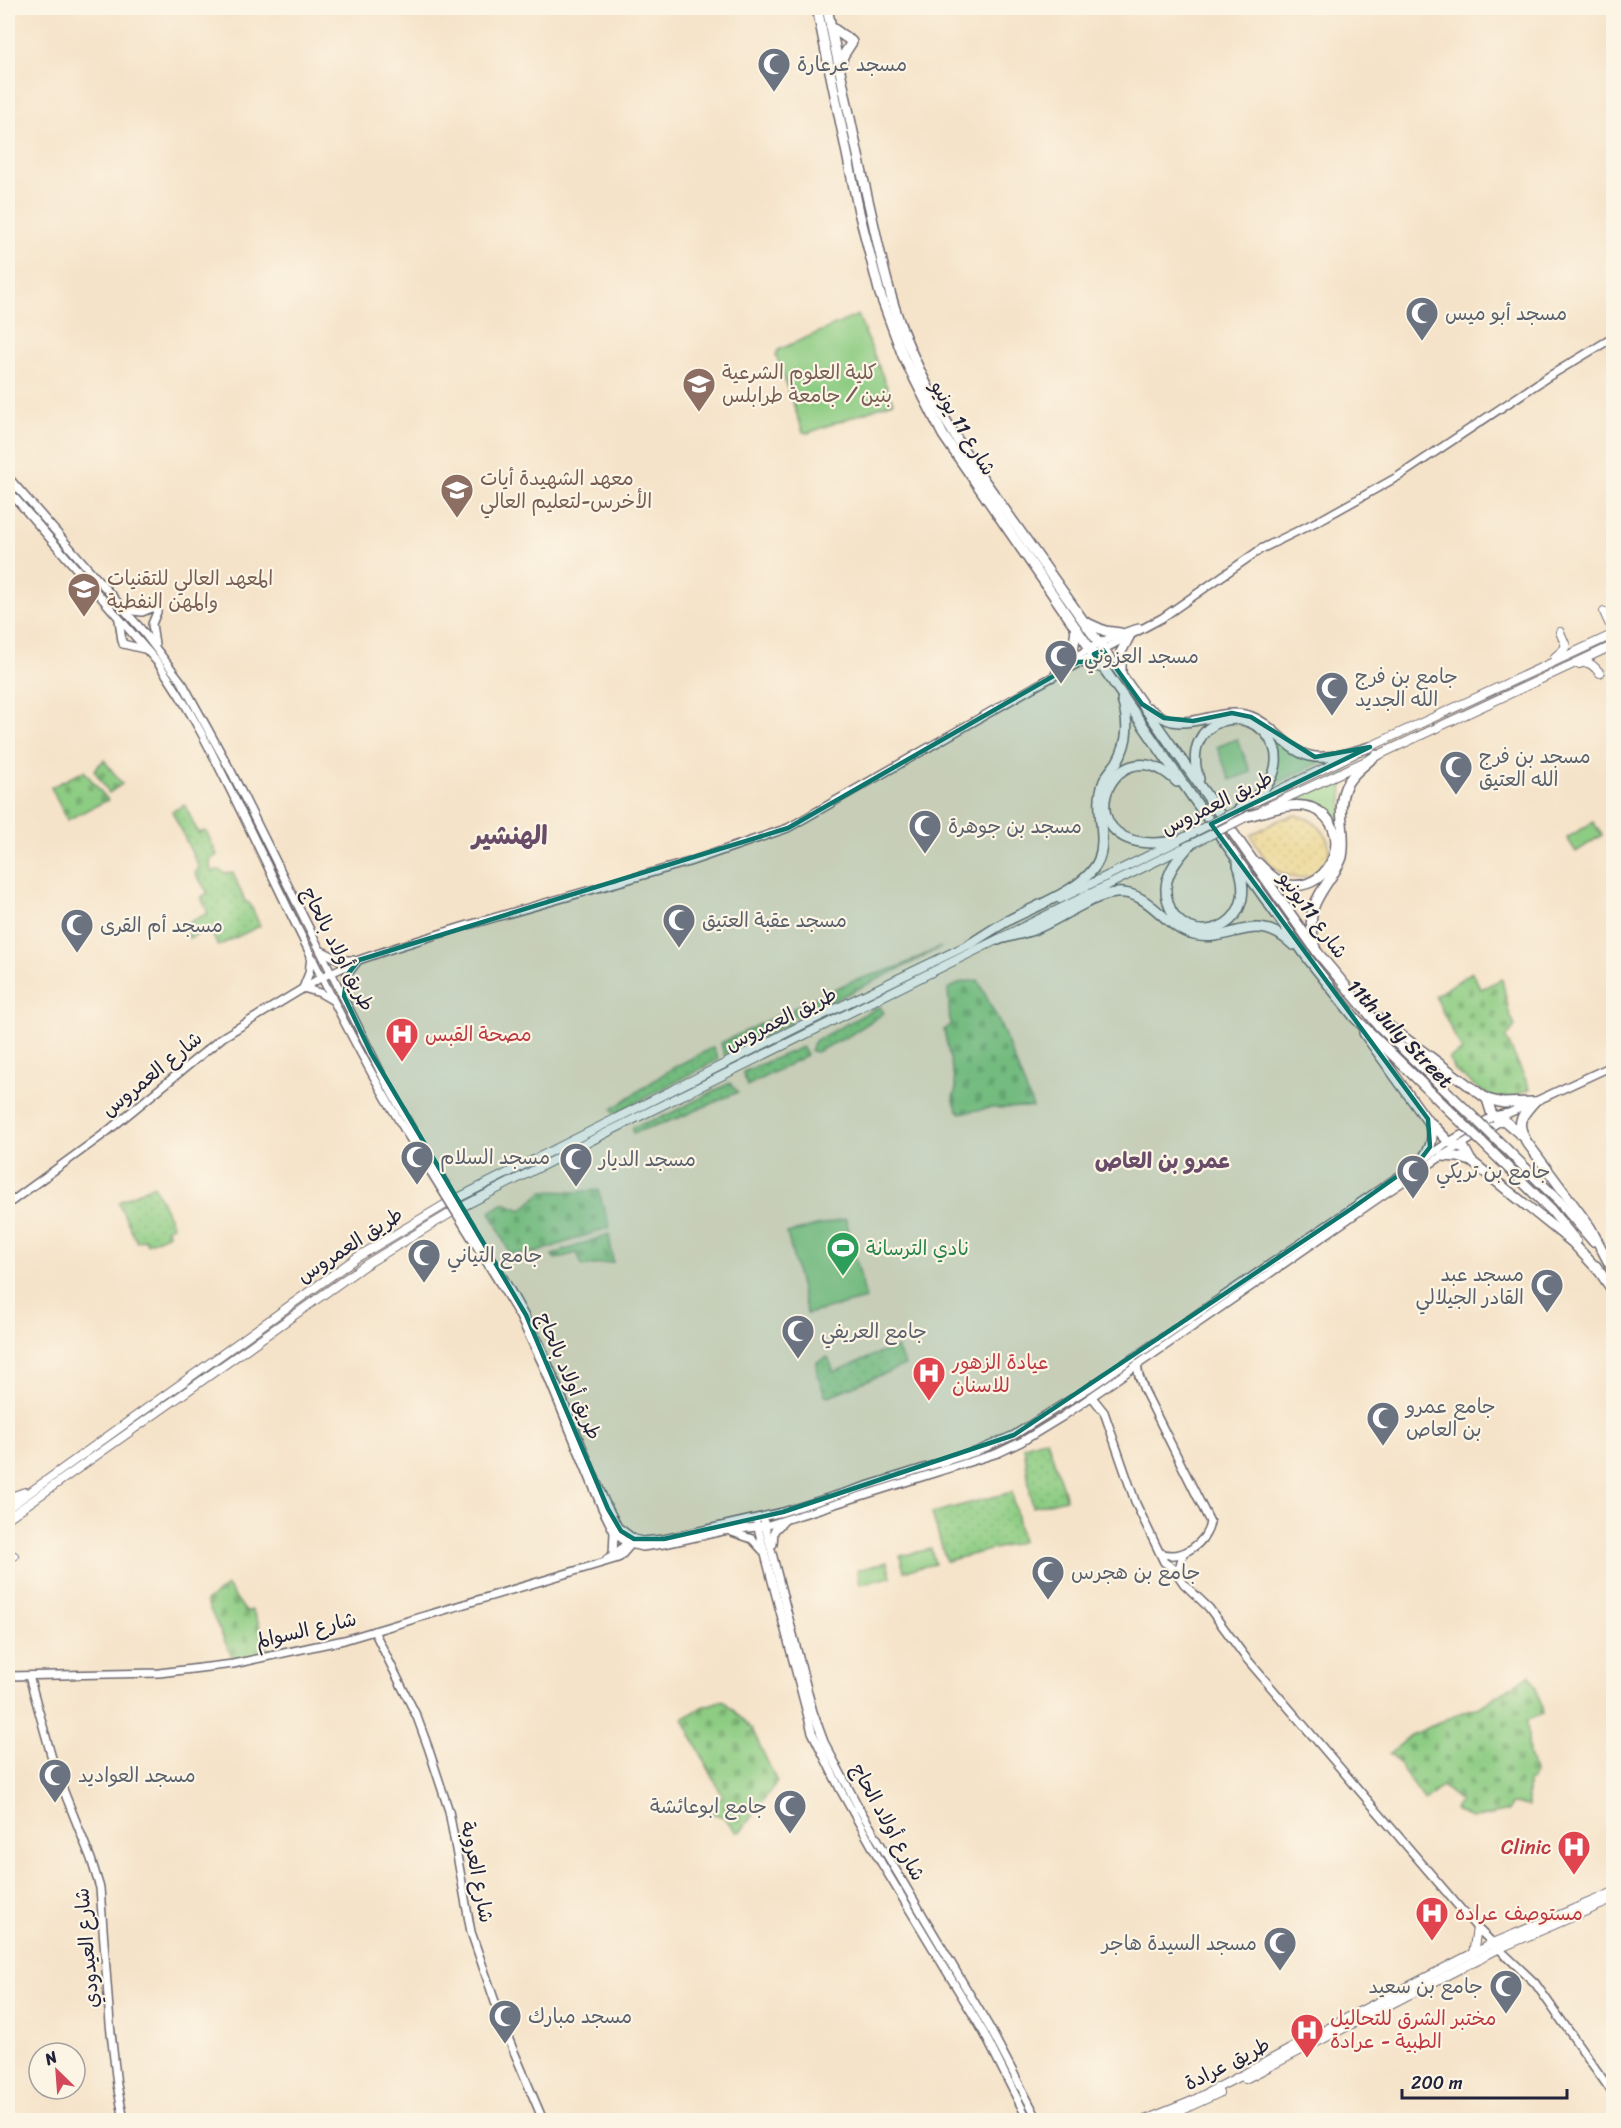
<svg xmlns="http://www.w3.org/2000/svg" width="1621" height="2128" viewBox="0 0 1621 2128" font-family="Sriracha,'Playpen Sans Arabic',sans-serif">
	<style>
		.grass { fill: #8dcc83; stroke: #58775f; stroke-width: 1.5 }
		.sand { fill: url(#sand-dots); stroke: #887e6c; stroke-width: 1.5 }
		.cemetery { fill: url(#cemetery-stones); stroke: #58775f; stroke-width: 1.5 }
		.park { fill: url(#park-dots); stroke: #58775f; stroke-width: 1.5 }
		.lines { fill: none; stroke-linecap: round; stroke-linejoin: round }
		.secondary-casing { stroke: #6c666d; stroke-width: 10 }
		.primary-casing { stroke: #6c666d; stroke-width: 10 }
		.highway-casing { stroke: #6c666d; stroke-width: 12 }
		.secondary { stroke: #fff; stroke-width: 7 }
		.primary { stroke: #fff; stroke-width: 8 }
		.highway { stroke: #fff; stroke-width: 9 }
		.secondary-bridge-casing { stroke: #6c666d; stroke-width: 10; stroke-linecap: butt }
		.primary-bridge-casing { stroke: #6c666d; stroke-width: 10; stroke-linecap: butt }
		.highway-bridge-casing { stroke: #6c666d; stroke-width: 12; stroke-linecap: butt }
		.secondary-bridge { stroke: #fff; stroke-width: 7 }
		.primary-bridge { stroke: #fff; stroke-width: 8 }
		.highway-bridge { stroke: #fff; stroke-width: 9 }
		.marked { fill: #0f766e; fill-opacity: 0.2; stroke: #0f766e; stroke-width: 4.5; stroke-linejoin: round }
		.labels { text-anchor: middle; dominant-baseline: central; stroke-width: 4.5; stroke-linejoin: round; paint-order: stroke }
		.worship-label { font-size: 20px; fill: #5b616d; stroke: #fcf5e5; text-anchor: start }
		.education-label { font-size: 20px; fill: #785e54; stroke: #fcf5e5; text-anchor: start }
		.street-label { font-size: 20px; fill: #22223b; stroke: #fcf5e5 }
		.health-label { font-size: 20px; fill: #be3a42; stroke: #fcf5e5; text-anchor: start }
		.leisure-label { font-size: 20px; fill: #27864d; stroke: #fcf5e5; text-anchor: start }
		.quarter-label { font-size: 22px; font-weight: bold; fill: #684c68; stroke: #fcf5e5 }
		.district-label { font-size: 26px; font-weight: bold; fill: #684c68; stroke: #fcf5e5 }
	</style>
	<defs>
		<pattern id="sand-dots" width="8" height="8" patternUnits="userSpaceOnUse" patternTransform="scale(1.5)"><rect width="8" height="8" fill="#eeda9e"/><path d="M2 2h.1M6 6h.1" fill="none" stroke="#ccbb89" stroke-width="1.8" stroke-linecap="round"/></pattern>
		<pattern id="cemetery-stones" width="16" height="16" patternUnits="userSpaceOnUse" patternTransform="scale(1.5)"><rect width="16" height="16" fill="#8dcc83"/><path d="M2 7V4a2 2 0 0 1 4 0v3zM10 15v-3a2 2 0 0 1 4 0v3z" fill="#79af72"/></pattern>
		<pattern id="park-dots" width="8" height="8" patternUnits="userSpaceOnUse" patternTransform="scale(1.5)"><rect width="8" height="8" fill="#8dcc83"/><path d="M2 2h.1M6 6h.1" fill="none" stroke="#79af72" stroke-width="1.8" stroke-linecap="round"/></pattern>
	</defs>
	<rect width="100%" height="100%" fill="#fcf5e5"/>
	<filter id="ink" filterUnits="userSpaceOnUse"><feTurbulence type="fractalNoise" baseFrequency=".0167" numOctaves="2"/><feDisplacementMap in="SourceGraphic" scale="12" xChannelSelector="R" yChannelSelector="G"/><feConvolveMatrix kernelMatrix="1 2 1 2 8 2 1 2 1" color-interpolation-filters="sRGB"/></filter>
	<filter id="wash" filterUnits="userSpaceOnUse"><feTurbulence type="fractalNoise" baseFrequency=".008" numOctaves="4" result="noise"/><feDisplacementMap in="SourceGraphic" scale="24" xChannelSelector="R" yChannelSelector="G"/><feGaussianBlur stdDeviation="1.35" result="paint"/><feColorMatrix in="noise" values="0 0 0 0 0 0 0 0 0 0 0 0 0 0 0 0 0 1.4 0 .05"/><feComposite in="paint" operator="in"/></filter>
	<g filter="url(#wash)">
		<rect width="100%" height="100%" fill="#f5e3c9"/>
		<g class="grass">
			<path d="M858 315 893 402 808 433 803 432 776 355 778 350Z"/>
			<path d="M1270 733 1290 747 1328 759 1270 786 1277 772Z"/>
			<path d="M1237 739 1251 772 1230 780 1217 747Z"/>
			<path d="M1354 770 1343 784 1340 837C1328 810 1321 802 1291 800Z"/>
			<path d="M1593 822 1602 835 1576 852 1567 838Z"/>
			<path d="M846 1219 866 1299 807 1314 787 1233Z"/>
			<path d="M931 1549 935 1564 904 1571 900 1556Z"/>
			<path d="M887 1562 891 1577 860 1584 857 1570Z"/>
		</g>
		<path class="sand" d="M1296 815C1354 831 1327 897 1280 872 1267 865 1258 848 1251 835L1279 820Z"/>
		<g class="cemetery">
			<path d="M104 760 122 784 109 793 94 770Z"/>
			<path d="M84 771 108 800 67 820 51 787Z"/>
			<path d="M1472 972 1481 989 1502 979 1509 1012 1515 1026 1506 1038 1530 1089 1510 1098 1500 1100 1483 1092 1454 1070 1449 1058 1462 1051 1435 996Z"/>
			<path d="M978 980 1001 1026 1033 1107 990 1108 961 1113 957 1110 953 1097 956 1089 944 1030 950 1025 948 989 962 982Z"/>
			<path d="M598 1190 610 1227 532 1254 510 1253C501 1239 498 1225 490 1212L504 1203 522 1210 543 1191 577 1192Z"/>
			<path d="M609 1234 613 1262 583 1267 577 1253 555 1259 552 1255Z"/>
			<path d="M227 1586 246 1612 252 1610 258 1622 269 1654 233 1659 206 1601Z"/>
			<path d="M1531 1674 1541 1703 1543 1714 1527 1720 1529 1755 1534 1772 1532 1780 1528 1781V1806L1512 1804 1509 1811 1472 1819 1454 1810 1460 1801 1442 1786 1425 1801 1391 1753 1389 1754 1412 1735 1465 1711 1480 1707Z"/>
			<path d="M723 1700 752 1729 777 1782 741 1831 736 1832 724 1817 711 1813 709 1808 723 1797 683 1719 702 1707Z"/>
		</g>
		<g class="park">
			<path d="M185 805 198 833 206 831 217 855 210 860 211 871 220 870 224 873H233L245 901 250 904 260 926 218 946 209 929 189 938 184 925 208 913 201 897 208 893 195 873 199 868 172 811Z"/>
			<path d="M941 947 911 963 800 1017H795L792 1012 793 1008 850 982 898 967Z"/>
			<path d="M880 1006 884 1013 847 1037 816 1052 811 1051 812 1044 816 1040Z"/>
			<path d="M783 1013 791 1023 724 1055 721 1043Z"/>
			<path d="M713 1047 718 1060 614 1114 612 1109 671 1069Z"/>
			<path d="M802 1047 807 1055 747 1086 743 1072Z"/>
			<path d="M730 1083 738 1092 681 1117 633 1133V1127L667 1115Z"/>
			<path d="M154 1185 173 1226 166 1229 169 1234 147 1244 145 1239 137 1242 118 1202Z"/>
			<path d="M897 1348 905 1365 829 1396 825 1395 817 1374V1362L828 1357 834 1372 880 1353Z"/>
			<path d="M1047 1439 1066 1499 1032 1507 1024 1446Z"/>
			<path d="M1012 1492 1022 1542 946 1561 932 1513Z"/>
		</g>
	</g>
	<g filter="url(#ink)">
		<g class="lines">
			<g class="secondary-casing">
				<g id="secondary">
					<path d="M8 477 141 629 183 684 232 773 384 1079 421 1145"/>
					<path d="M8 490 158 663C196 716 222 773 250 830 303 938 352 1047 416 1148"/>
					<path d="M124 610 142 612 152 608"/>
					<path d="M119 620 122 641"/>
					<path d="M123 644 144 649"/>
					<path d="M155 644 152 624 157 612"/>
					<path d="M1056 671C1081 652 1108 636 1139 628"/>
					<path d="M322 951 340 960H353"/>
					<path d="M311 957 309 973 303 988 320 993 332 1000"/>
					<path d="M344 995 347 975 357 962"/>
					<path d="M8 1204 104 1134 223 1037 322 977 359 960 394 948 465 926 689 862 788 828 1034 687 1162 618 1261 549 1322 519 1399 476 1546 378 1614 337"/>
					<path d="M504 1279 540 1344 604 1500 618 1527 634 1539 642 1541 664 1539 783 1512 975 1452 1014 1435 1089 1388 1449 1142 1494 1116 1509 1113 1534 1102 1614 1065"/>
					<path d="M499 1282 520 1317 543 1365 602 1508 613 1530 626 1543 642 1547 664 1544 723 1531 765 1526 998 1453 1021 1442 1062 1417 1380 1197 1442 1156 1504 1119"/>
					<path d="M1137 1365 1139 1376 1144 1390 1210 1522C1207 1543 1181 1561 1161 1553"/>
					<path d="M1092 1397 1104 1412 1136 1504 1164 1562 1173 1568 1184 1584 1209 1608 1246 1658 1477 1928 1535 1983 1614 2095"/>
					<path d="M764 1522 813 1712 824 1742 859 1808 991 2030 1038 2120"/>
					<path d="M757 1524 812 1732 840 1789 882 1864 984 2033 1028 2120"/>
					<path d="M732 1532 752 1539 764 1552"/>
					<path d="M773 1544 774 1531 784 1521"/>
					<path d="M613 1556 614 1532"/>
					<path d="M607 1559 621 1549 628 1541"/>
					<path d="M1181 1577 1179 1569 1183 1554"/>
					<path d="M374 1631 417 1717 428 1747 449 1811 471 1932 504 2028 543 2120"/>
					<path d="M8 1676 159 1673 233 1664 344 1640 615 1559 620 1557 633 1542"/>
					<path d="M29 1676 55 1769 91 1859 100 1888 110 2024 117 2085 124 2120"/>
				</g>
			</g>
			<g class="primary-casing">
				<g id="primary">
					<path d="M1604 612 1609 623 1614 626"/>
					<path d="M1555 657 1563 650 1566 646 1560 632"/>
					<path d="M1579 664C1590 660 1593 666 1600 673"/>
					<path d="M1365 749 1614 634"/>
					<path d="M1248 805 1354 754"/>
					<path d="M1263 809 1614 645"/>
					<path d="M1060 899 1178 841"/>
					<path d="M8 1498 25 1492"/>
					<path d="M8 1508 356 1258 446 1204 802 1025 974 942"/>
					<path d="M8 1518 365 1265 454 1211 614 1129 1187 846"/>
					<path d="M8 1556H14"/>
					<path d="M1473 1954 1477 1928"/>
					<path d="M1245 2079 1498 1949 1614 1899"/>
					<path d="M1145 2120 1190 2102 1244 2074 1351 2016 1491 1944 1614 1892"/>
					<path d="M1160 2120 1219 2093"/>
				</g>
			</g>
			<g class="highway-casing">
				<g id="highway">
					<path d="M817 8 859 212 880 294 903 356 943 435 1193 798 1309 960 1355 1018 1453 1114"/>
					<path d="M827 8C841 76 855 145 871 213 880 253 888 293 903 332 923 383 950 431 981 476L1318 953 1380 1027 1464 1108"/>
					<path d="M831 27 851 41"/>
					<path d="M841 65 843 56 852 42"/>
					<path d="M1085 622 1105 631 1120 633"/>
					<path d="M1069 661 1074 645 1076 628"/>
					<path d="M1078 662 1090 663 1102 668"/>
					<path d="M1121 672V652L1129 637"/>
					<path d="M1148 708C1155 713 1163 719 1172 721 1199 726 1222 708 1249 716 1274 724 1288 754 1315 757 1334 759 1353 752 1370 747"/>
					<path d="M1199 779C1178 716 1255 699 1274 747 1279 760 1275 775 1266 786 1259 795 1248 803 1238 810"/>
					<path d="M1177 782C1109 715 1055 865 1179 840"/>
					<path d="M1248 816C1268 811 1293 801 1312 808 1356 826 1334 892 1288 885 1277 883 1266 871 1258 863"/>
					<path d="M1190 845C1182 854 1173 864 1169 875 1165 884 1165 893 1168 902 1181 951 1263 934 1238 865"/>
					<path d="M998 940C1009 936 1022 934 1033 930 1058 921 1091 895 1116 893 1150 890 1164 928 1194 935 1232 944 1255 908 1293 945"/>
					<path d="M970 944C983 936 996 927 1009 920 1035 906 1088 888 1099 859 1108 834 1093 807 1104 781 1107 774 1113 768 1117 762 1129 741 1129 722 1122 700"/>
					<path d="M1315 945C1306 914 1314 902 1331 877 1335 871 1340 864 1342 857 1347 834 1336 811 1345 788 1350 775 1365 765 1376 755"/>
					<path d="M1378 1018 1487 1099 1503 1103 1534 1102"/>
					<path d="M1364 1033 1431 1126C1434 1139 1431 1149 1422 1159"/>
					<path d="M1487 1099 1492 1115 1506 1122 1521 1135"/>
					<path d="M1534 1102C1520 1118 1516 1122 1526 1141L1590 1227 1610 1265"/>
					<path d="M1431 1123 1449 1142 1464 1148 1471 1161"/>
					<path d="M1498 1141 1559 1201 1593 1241"/>
					<path d="M1489 1149 1551 1210 1576 1241"/>
					<path d="M1442 1156 1458 1157 1471 1161 1572 1242 1599 1271"/>
					<path d="M1596 1266 1614 1293"/>
				</g>
			</g>
			<use href="#secondary" class="secondary"/>
			<use href="#primary" class="primary"/>
			<use href="#highway" class="highway"/>
			<g class="secondary-bridge-casing">
				<g id="secondary-bridge">
					<path d="M421 1145 504 1279"/>
					<path d="M416 1148 499 1282"/>
				</g>
			</g>
			<g class="primary-bridge-casing">
				<g id="primary-bridge">
					<path d="M1179 840 1238 810"/>
					<path d="M1190 845 1248 816"/>
				</g>
			</g>
			<g class="highway-bridge-casing">
				<g id="highway-bridge">
					<path d="M1464 1108 1498 1141"/>
					<path d="M1453 1114 1489 1149"/>
				</g>
			</g>
			<use href="#secondary-bridge" class="secondary-bridge"/>
			<use href="#primary-bridge" class="primary-bridge"/>
			<use href="#highway-bridge" class="highway-bridge"/>
		</g>
	</g>
	<path class="marked" d="M1103 650 1142 704 1164 718 1193 721 1232 713 1251 717 1315 757 1370 747 1211 824 1428 1119 1430 1147 1420 1160 1351 1209 1014 1435 783 1512 664 1539H634L621 1531 608 1509 526 1315 371 1053 344 996 347 975 359 960 788 828 1078 662 1099 661 1094 654Z"/>
	<defs>
		<g id="mosque-pin" transform="scale(1.725)"><path d="M0 17L-7.5 6A9.5 9.5 0 1 1 7.5 6Z" fill="#6b7280" stroke="#fcf5e5"/><path d="M3.5-4.9A6 6 0 1 0 3.5 4.9A5 5 0 1 1 3.5-4.9Z" fill="#fff"/></g>
		<g id="university-pin" transform="scale(1.725)"><path d="M0 17L-7.5 6A9.5 9.5 0 1 1 7.5 6Z" fill="#8d6e63" stroke="#fcf5e5"/><path d="M0-5L7-2L0 1L-7-2ZM-4 1L0 2.5L4 1V4Q0 6-4 4Z" fill="#fff"/></g>
		<g id="hospital-pin" transform="scale(1.725)"><path d="M0 17L-7.5 6A9.5 9.5 0 1 1 7.5 6Z" fill="#e0444e" stroke="#fcf5e5"/><path d="M-5-5h3v3.5h4V-5h3V5h-3V1.5h-4V5h-3Z" fill="#fff"/></g>
		<g id="stadium-pin" transform="scale(1.725)"><path d="M0 17L-7.5 6A9.5 9.5 0 1 1 7.5 6Z" fill="#2e9e5b" stroke="#fcf5e5"/><path d="M0-5a6.5 5 0 1 0 0 10a6.5 5 0 1 0 0-10ZM-3.5-1.8h7v3.6h-7Z" fill="#fff"/></g>
	</defs>
	<g fill-rule="evenodd">
		<use href="#mosque-pin" x="774" y="64"/>
		<use href="#mosque-pin" x="1422" y="313"/>
		<use href="#university-pin" x="699" y="384"/>
		<use href="#university-pin" x="457" y="490"/>
		<use href="#university-pin" x="84" y="589"/>
		<use href="#mosque-pin" x="1061" y="656"/>
		<use href="#mosque-pin" x="1332" y="688"/>
		<use href="#mosque-pin" x="1456" y="767"/>
		<use href="#mosque-pin" x="925" y="826"/>
		<use href="#mosque-pin" x="679" y="920"/>
		<use href="#mosque-pin" x="77" y="925"/>
		<use href="#hospital-pin" x="402" y="1034"/>
		<use href="#mosque-pin" x="417" y="1157"/>
		<use href="#mosque-pin" x="576" y="1159"/>
		<use href="#mosque-pin" x="1413" y="1171"/>
		<use href="#stadium-pin" x="843" y="1248"/>
		<use href="#mosque-pin" x="424" y="1255"/>
		<use href="#mosque-pin" x="1547" y="1285"/>
		<use href="#mosque-pin" x="798" y="1331"/>
		<use href="#hospital-pin" x="929" y="1373"/>
		<use href="#mosque-pin" x="1383" y="1418"/>
		<use href="#mosque-pin" x="1048" y="1572"/>
		<use href="#mosque-pin" x="55" y="1775"/>
		<use href="#mosque-pin" x="790" y="1806"/>
		<use href="#hospital-pin" x="1574" y="1847"/>
		<use href="#hospital-pin" x="1432" y="1913"/>
		<use href="#mosque-pin" x="1280" y="1943"/>
		<use href="#mosque-pin" x="1506" y="1986"/>
		<use href="#mosque-pin" x="505" y="2016"/>
		<use href="#hospital-pin" x="1307" y="2030"/>
	</g>
	<g class="labels">
		<g class="worship-label">
			<text x="797" y="64">مسجد عرعارة</text>
			<text x="1445" y="313">مسجد أبو ميس</text>
			<text x="1084" y="656">مسجد العزوني</text>
			<text x="1355" y="676">جامع بن فرج<tspan x="1355" dy="23">الله الجديد</tspan></text>
			<text x="1479" y="756">مسجد بن فرج<tspan x="1479" dy="23">الله العتيق</tspan></text>
			<text x="948" y="826">مسجد بن جوهرة</text>
			<text x="702" y="920">مسجد عقبة العتيق</text>
			<text x="100" y="925">مسجد أم القرى</text>
			<text x="440" y="1157">مسجد السلام</text>
			<text x="599" y="1159">مسجد الديار</text>
			<text x="1436" y="1171">جامع بن تريكي</text>
			<text x="447" y="1255">جامع التياني</text>
			<text x="1524" y="1274" text-anchor="end">مسجد عبد<tspan x="1524" dy="23">القادر الجيلالي</tspan></text>
			<text x="821" y="1331">جامع العريفي</text>
			<text x="1406" y="1406">جامع عمرو<tspan x="1406" dy="23">بن العاص</tspan></text>
			<text x="1071" y="1572">جامع بن هجرس</text>
			<text x="78" y="1775">مسجد العواديد</text>
			<text x="767" y="1806" text-anchor="end">جامع ابوعائشة</text>
			<text x="1257" y="1943" text-anchor="end">مسجد السيدة هاجر</text>
			<text x="1483" y="1986" text-anchor="end">جامع بن سعيد</text>
			<text x="528" y="2016">مسجد مبارك</text>
		</g>
		<g class="education-label">
			<text x="722" y="372">كلية العلوم الشرعية<tspan x="722" dy="23">بنين / جامعة طرابلس</tspan></text>
			<text x="480" y="478">معهد الشهيدة أيات<tspan x="480" dy="23">الأخرس-لتعليم العالي</tspan></text>
			<text x="107" y="578">المعهد العالي للتقنيات<tspan x="107" dy="23">والمهن النفطية</tspan></text>
		</g>
		<g class="street-label">
			<text transform="translate(963 428) rotate(59)">شارع 11 يونيو</text>
			<text transform="translate(1217 803) rotate(-26)">طريق العمروس</text>
			<text transform="translate(1313 915) rotate(54)">شارع 11يونيو</text>
			<text transform="translate(338 949) rotate(63)">طريق أولاد بالحاج</text>
			<text transform="translate(781 1019) rotate(-26)">طريق العمروس</text>
			<text transform="translate(1400 1034) rotate(46)">11th July Street</text>
			<text transform="translate(152 1074) rotate(-39)">شارع العمروس</text>
			<text transform="translate(350 1245) rotate(-33)">طريق العمروس</text>
			<text transform="translate(569 1376) rotate(67)">طريق أولاد بالحاج</text>
			<text transform="translate(306 1630) rotate(-13)">شارع السوالم</text>
			<text transform="translate(888 1822) rotate(61)">شارع أولاد الحاج</text>
			<text transform="translate(477 1872) rotate(79)">شارع العروبة</text>
			<text transform="translate(87 1948) rotate(-95)">شارع العيدودي</text>
			<text transform="translate(1227 2064) rotate(-27)">طريق عرادة</text>
		</g>
		<g class="health-label">
			<text x="425" y="1034">مصحة القبس</text>
			<text x="952" y="1362">عيادة الزهور<tspan x="952" dy="23">للاسنان</tspan></text>
			<text x="1551" y="1847" text-anchor="end">Clinic</text>
			<text x="1455" y="1913">مستوصف عراده</text>
			<text x="1330" y="2018">مختبر الشرق للتحاليل<tspan x="1330" dy="23">الطبية - عرادة</tspan></text>
		</g>
		<g class="leisure-label">
			<text x="866" y="1248">نادي الترسانة</text>
		</g>
		<g class="quarter-label">
			<text x="1163" y="1160">عمرو بن العاص</text>
		</g>
		<g class="district-label">
			<text x="510" y="835">الهنشير</text>
		</g>
	</g>
	<rect width="1621" height="2128" fill="none" stroke="#fcf5e5" stroke-width="30"/>
	<g transform="translate(57 2071) rotate(335)"><circle r="28" fill="#fcf5e5" stroke="#a5a1a1" stroke-width="1.5"/>
	<path d="M0-4.5L10 22L0 15L-10 22Z" fill="#d1495b"/>
	<text y="-9" font-size="16" font-weight="bold" text-anchor="middle" fill="#22223b">N</text>
	</g>
	<path d="M1402 2089v9h165v-9" fill="none" stroke="#22223b" stroke-width="3"/>
	<text x="1411" y="2089" font-size="18" fill="#22223b" stroke="#fcf5e5" stroke-width="4.5" paint-order="stroke">200 m</text>
</svg>
